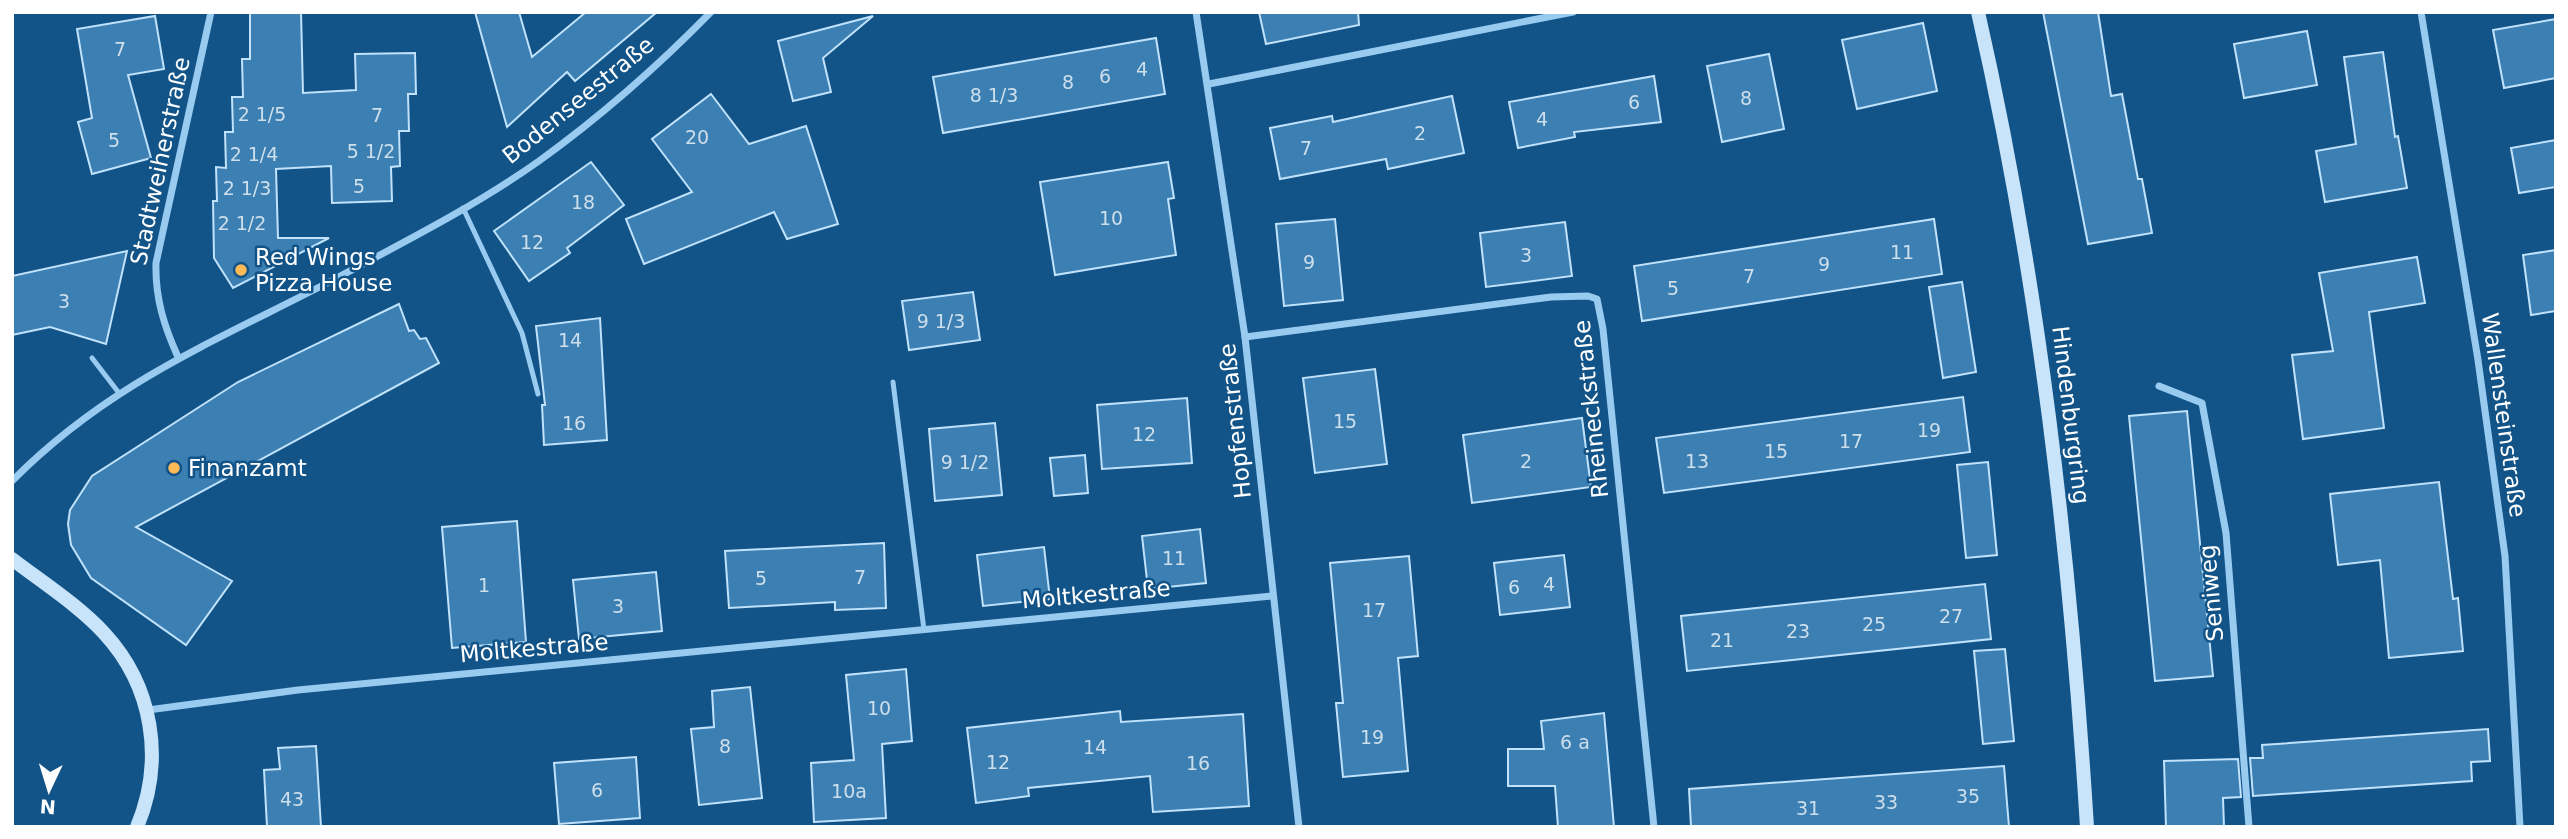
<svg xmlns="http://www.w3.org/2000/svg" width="2568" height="839" viewBox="0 0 2568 839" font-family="'DejaVu Sans',sans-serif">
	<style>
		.building { fill: #3c7fb2; stroke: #c0e2fb; stroke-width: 2 }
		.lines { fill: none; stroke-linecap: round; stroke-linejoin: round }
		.lane { stroke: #99cbf0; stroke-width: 5 }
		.street { stroke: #99cbf0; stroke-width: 7 }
		.secondary { stroke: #c7e4fb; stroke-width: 14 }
		.poi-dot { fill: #ffbb58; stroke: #135488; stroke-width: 2.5 }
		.labels { text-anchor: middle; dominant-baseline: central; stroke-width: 5; stroke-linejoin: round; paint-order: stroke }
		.number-label { font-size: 19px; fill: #cedfec }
		.street-label { font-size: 23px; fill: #fff; stroke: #135488 }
		.poi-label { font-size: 23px; fill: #fff; stroke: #135488; text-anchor: start }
	</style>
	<rect width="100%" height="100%" fill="#135488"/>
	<g class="building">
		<path d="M250 12H301L303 93 356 90 355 54 415 53 416 94H408L409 131H399L400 166 391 167 392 201 332 203 331 166 276 169 278 238H329L233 288 214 258 213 201H217L216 167 226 168 225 132H233L232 97H243L242 59H250Z"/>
		<path d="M475 12H519L532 57 586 12H657L575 81 567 72 507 127Z"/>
		<path d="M1259 12H1358L1359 25 1266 44Z"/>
		<path d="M2043 12H2098L2111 96 2122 94 2138 179H2142L2152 233 2088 244Z"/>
		<path d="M155 16 164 69 128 75 151 158 92 174 78 122 92 118 77 29Z"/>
		<path d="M873 16 823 58 831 92 793 101 778 41Z"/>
		<path d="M2556 19V78L2504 88 2493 30Z"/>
		<path d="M1923 23 1937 91 1857 109 1842 40Z"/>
		<path d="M2307 31 2317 85 2244 98 2234 44Z"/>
		<path d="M1156 38 1165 94 943 133 933 77Z"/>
		<path d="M2383 52 2395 137 2398 136 2407 188 2325 202 2316 151 2356 144 2344 57Z"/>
		<path d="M1769 54 1784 129 1722 142 1707 66Z"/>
		<path d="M1654 76 1661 122 1574 132 1575 137 1518 148 1509 102Z"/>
		<path d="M711 94 749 144 806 126 838 224 787 239 774 212 644 264 626 219 692 192 652 139Z"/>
		<path d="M1452 96 1464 153 1388 169 1386 159 1280 179 1270 128 1332 116 1333 122Z"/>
		<path d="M2556 140V187L2519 193 2511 148Z"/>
		<path d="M591 162 624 205 567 248 570 253 529 281 494 231Z"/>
		<path d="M1168 162 1174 198 1168 199 1176 255 1055 275 1040 182Z"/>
		<path d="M1335 219 1343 300 1284 306 1276 224Z"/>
		<path d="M1934 219 1942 274 1642 321 1634 266Z"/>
		<path d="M1565 222 1572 276 1486 287 1480 233Z"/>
		<path d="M2556 250V311L2531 315 2523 255Z"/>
		<path d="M127 251 106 344 50 327 12 335V276Z"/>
		<path d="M2417 257 2425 303 2369 312 2384 428 2303 439 2292 355 2333 351 2319 273Z"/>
		<path d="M1962 282 1976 372 1943 378 1929 287Z"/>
		<path d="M973 292 980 340 909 350 902 301Z"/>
		<path d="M399 304 409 331 414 330 420 339 426 338 439 363 136 527 232 581 186 645 91 578 71 545 68 524 70 510 92 476 238 382Z"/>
		<path d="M600 318 607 440 544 445 542 405H545L536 326Z"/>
		<path d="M1375 369 1387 464 1315 473 1303 378Z"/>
		<path d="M1963 397 1970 452 1664 493 1656 438Z"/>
		<path d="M1187 398 1192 463 1102 469 1097 405Z"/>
		<path d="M2187 411 2213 676 2155 681 2129 416Z"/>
		<path d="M1582 418 1591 487 1472 503 1463 435Z"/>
		<path d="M995 423 1002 495 935 501 929 429Z"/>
		<path d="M1085 455 1088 493 1054 496 1050 458Z"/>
		<path d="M1988 462 1997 555 1966 558 1957 465Z"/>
		<path d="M2439 482 2453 599 2458 598 2463 651 2389 658 2380 560 2338 565 2330 494Z"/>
		<path d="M517 521 526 642 452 648 442 527Z"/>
		<path d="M1200 529 1206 583 1148 589 1142 536Z"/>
		<path d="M884 543 886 608 835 610V602L729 608 725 551Z"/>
		<path d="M1044 547 1050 599 983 606 977 555Z"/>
		<path d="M1564 555 1570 607 1500 615 1494 563Z"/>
		<path d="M1409 556 1418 656 1398 658 1408 771 1343 777 1336 703H1343L1330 563Z"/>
		<path d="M656 572 662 631 579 639 573 580Z"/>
		<path d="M1985 584 1991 639 1687 671 1681 616Z"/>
		<path d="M2005 649 2014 741 1983 744 1974 651Z"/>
		<path d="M906 669 912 741 882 744 886 818 814 822 811 763 854 760 846 675Z"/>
		<path d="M750 687 762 798 699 805 691 729 714 727 712 691Z"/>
		<path d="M1120 711 1121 722 1243 714 1249 806 1153 812 1150 776 1028 788 1029 796 976 803 967 728Z"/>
		<path d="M1604 713 1614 827H1558L1555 786H1508V749H1544L1541 721Z"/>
		<path d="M2488 729 2490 761 2471 762 2472 781 2253 796 2250 758H2263L2262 745Z"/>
		<path d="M316 746 321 827H267L264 770 280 769 278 748Z"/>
		<path d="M636 757 640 818 559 824 554 763Z"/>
		<path d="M2238 759 2241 797 2223 798 2224 827H2166L2164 761Z"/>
		<path d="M2004 766 2009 827H1691L1689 789Z"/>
	</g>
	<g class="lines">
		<g class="lane">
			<path d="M463 208 522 333 538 394"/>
			<path d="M92 358 119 393"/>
			<path d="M893 382 924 630"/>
		</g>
		<g class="street">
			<path d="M1196 12 1245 337 1299 827"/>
			<path d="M2421 12 2478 360 2505 556 2520 827"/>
			<path d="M1209 84 1573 12"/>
			<path d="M1245 337 1551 297 1588 296 1597 299 1603 329 1654 827"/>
			<path d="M178 357C164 326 155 298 156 263L211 12"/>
			<path d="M2159 386 2202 403 2226 533 2249 827"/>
			<path d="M12 481C109 383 214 342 333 280 402 243 474 207 539 161 600 117 658 66 711 12"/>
			<path d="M148 710 298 690 1272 596"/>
		</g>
		<g class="secondary">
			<path d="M1978 12C2039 280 2070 553 2087 827"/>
			<path d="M12 559C42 582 78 605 104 633 153 686 165 760 137 827"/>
		</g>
	</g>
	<g class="poi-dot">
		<circle cx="241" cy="270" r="7"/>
		<circle cx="174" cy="468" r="7"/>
	</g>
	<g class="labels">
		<g class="number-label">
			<text x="120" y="49">7</text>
			<text x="1142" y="69">4</text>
			<text x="1105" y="76">6</text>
			<text x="1068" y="82">8</text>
			<text x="994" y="95">8 1/3</text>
			<text x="1746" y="98">8</text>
			<text x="1634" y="102">6</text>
			<text x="262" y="114">2 1/5</text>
			<text x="377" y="115">7</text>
			<text x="1542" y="119">4</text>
			<text x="1420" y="133">2</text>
			<text x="697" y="137">20</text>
			<text x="114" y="140">5</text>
			<text x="1306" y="148">7</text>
			<text x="371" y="151">5 1/2</text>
			<text x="254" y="154">2 1/4</text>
			<text x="359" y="186">5</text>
			<text x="247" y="188">2 1/3</text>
			<text x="583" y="202">18</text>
			<text x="1111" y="218">10</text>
			<text x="242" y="223">2 1/2</text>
			<text x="532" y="242">12</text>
			<text x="1902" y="252">11</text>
			<text x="1526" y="255">3</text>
			<text x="1309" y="262">9</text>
			<text x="1824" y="264">9</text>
			<text x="1749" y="276">7</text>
			<text x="1673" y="288">5</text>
			<text x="64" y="301">3</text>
			<text x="941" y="321">9 1/3</text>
			<text x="570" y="340">14</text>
			<text x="1345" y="421">15</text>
			<text x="574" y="423">16</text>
			<text x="1929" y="430">19</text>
			<text x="1144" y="434">12</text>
			<text x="1851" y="441">17</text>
			<text x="1776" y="451">15</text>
			<text x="1526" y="461">2</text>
			<text x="1697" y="461">13</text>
			<text x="965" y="462">9 1/2</text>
			<text x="1174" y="558">11</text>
			<text x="860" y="577">7</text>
			<text x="761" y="578">5</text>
			<text x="1549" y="584">4</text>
			<text x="484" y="585">1</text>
			<text x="1514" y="587">6</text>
			<text x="618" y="606">3</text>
			<text x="1374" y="610">17</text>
			<text x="1951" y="616">27</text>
			<text x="1874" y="624">25</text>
			<text x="1798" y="631">23</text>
			<text x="1722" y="640">21</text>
			<text x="879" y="708">10</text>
			<text x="1372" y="737">19</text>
			<text x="1575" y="742">6 a</text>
			<text x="725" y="746">8</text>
			<text x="1095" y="747">14</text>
			<text x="998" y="762">12</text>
			<text x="1198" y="763">16</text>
			<text x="597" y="790">6</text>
			<text x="849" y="791">10a</text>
			<text x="1968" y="796">35</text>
			<text x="292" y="799">43</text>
			<text x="1886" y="802">33</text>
			<text x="1808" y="808">31</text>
		</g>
		<g class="street-label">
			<text transform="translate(578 100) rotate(-39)">Bodenseestraße</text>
			<text transform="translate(160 161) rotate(-78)">Stadtweiherstraße</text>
			<text transform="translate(1591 409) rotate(-96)">Rheineckstraße</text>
			<text transform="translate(2071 415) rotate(83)">Hindenburgring</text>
			<text transform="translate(2504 415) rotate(82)">Wallensteinstraße</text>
			<text transform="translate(1235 421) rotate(-96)">Hopfenstraße</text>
			<text transform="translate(2211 593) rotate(-95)">Seniweg</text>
			<text transform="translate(1096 594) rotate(-5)">Moltkestraße</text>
			<text transform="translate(534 648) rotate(-5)">Moltkestraße</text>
		</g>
		<g class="poi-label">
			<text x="255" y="257">Red Wings<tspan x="255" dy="26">Pizza House</tspan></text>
			<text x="188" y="468">Finanzamt</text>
		</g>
	</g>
	<rect width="2568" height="839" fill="none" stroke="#ffffff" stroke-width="28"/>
	<g transform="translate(49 790) rotate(184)" stroke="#135488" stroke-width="5" paint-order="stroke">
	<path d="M0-5L12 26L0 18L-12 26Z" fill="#ffffff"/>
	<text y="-10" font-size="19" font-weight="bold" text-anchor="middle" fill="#ffffff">N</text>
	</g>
</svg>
